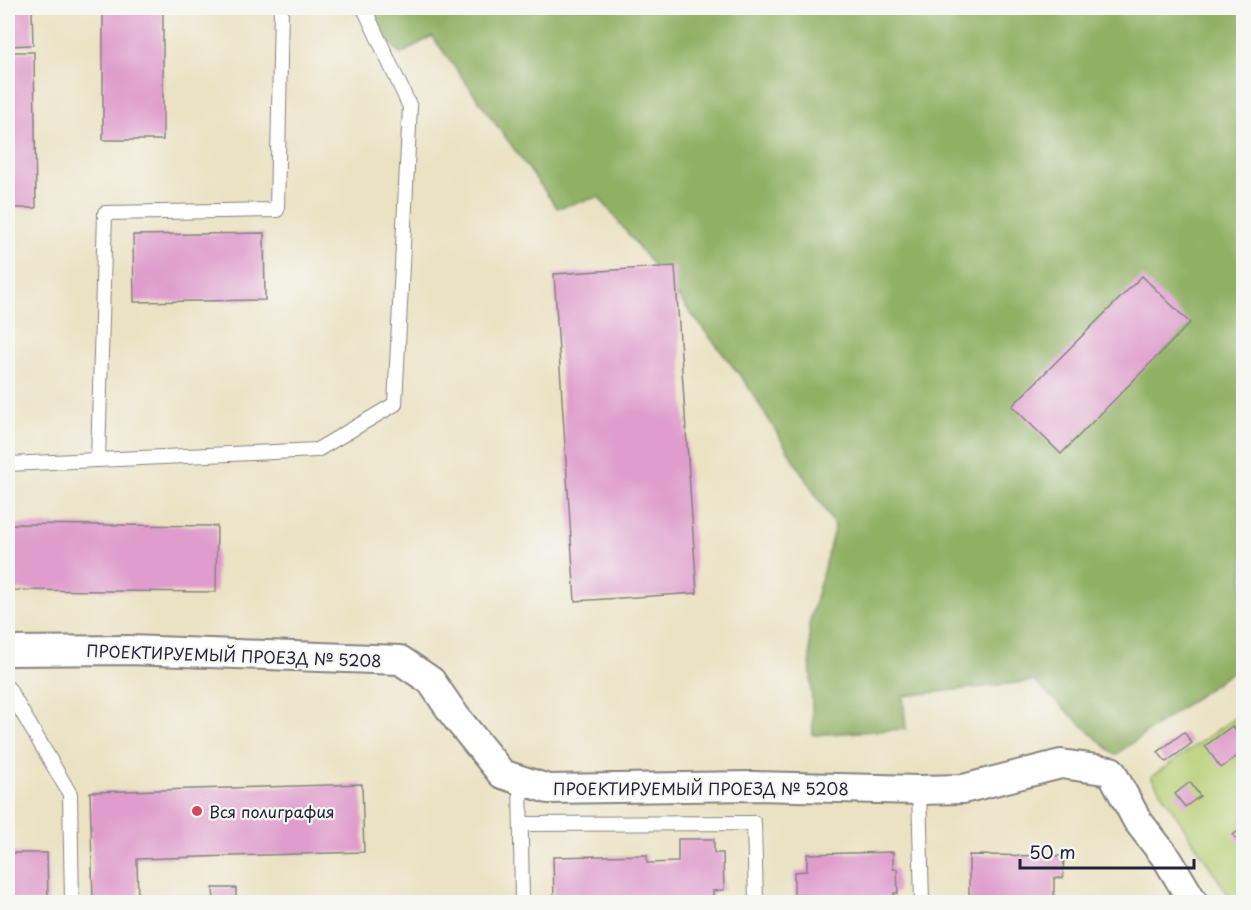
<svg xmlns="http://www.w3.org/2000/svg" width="1251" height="910" viewBox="0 0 1251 910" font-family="'Playpen Sans',sans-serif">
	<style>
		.green { fill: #b5cd71; stroke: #6c7856; stroke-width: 1.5 }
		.forest { fill: #90b063; stroke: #59694f; stroke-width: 1.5 }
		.building { fill: #df9ccc }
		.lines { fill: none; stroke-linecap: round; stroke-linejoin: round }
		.lane-casing { stroke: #86827f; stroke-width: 16 }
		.street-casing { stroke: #86827f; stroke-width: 32 }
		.lane { stroke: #fff; stroke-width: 14 }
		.street { stroke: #fff; stroke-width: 28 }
		.poi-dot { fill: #d1495b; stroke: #f6f6f2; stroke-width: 2 }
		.labels { text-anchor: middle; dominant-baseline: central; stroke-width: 4.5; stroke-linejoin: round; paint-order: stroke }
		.street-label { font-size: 16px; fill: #22223b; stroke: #f6f6f2 }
		.poi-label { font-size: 16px; fill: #22223b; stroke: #f6f6f2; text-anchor: start }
	</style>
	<rect width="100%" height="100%" fill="#f6f6f2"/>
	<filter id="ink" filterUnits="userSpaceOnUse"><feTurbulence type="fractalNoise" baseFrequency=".0167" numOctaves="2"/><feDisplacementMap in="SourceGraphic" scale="12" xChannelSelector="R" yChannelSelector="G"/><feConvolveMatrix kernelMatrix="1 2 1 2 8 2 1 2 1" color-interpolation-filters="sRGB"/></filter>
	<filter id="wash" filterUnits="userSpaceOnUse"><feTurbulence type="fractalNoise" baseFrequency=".008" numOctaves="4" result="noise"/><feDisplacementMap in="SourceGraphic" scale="24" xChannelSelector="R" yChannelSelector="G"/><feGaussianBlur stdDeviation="1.35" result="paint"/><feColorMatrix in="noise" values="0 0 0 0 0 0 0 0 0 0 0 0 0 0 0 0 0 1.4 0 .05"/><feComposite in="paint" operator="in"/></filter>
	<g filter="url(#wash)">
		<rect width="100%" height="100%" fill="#ebe2c3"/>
		<path class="green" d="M1243 712V902H1233L1151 777Z"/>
		<path class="forest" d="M352 8H1243V664L1115 755 1034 681 903 696 906 729 813 735 809 625 835 526 746 383 599 197 557 208 432 36 401 54Z"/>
		<g id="blocks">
			<g class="building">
				<path d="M8 8H32L33 45 8 46Z"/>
				<rect x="103" y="8" width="60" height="132"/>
				<path d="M8 52H34L36 208H8Z"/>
				<path d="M264 233 265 300 134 302 133 235Z"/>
				<path d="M675 266 697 593 575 601 554 274Z"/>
				<path d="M1142 276 1190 323 1061 454 1012 406Z"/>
				<path d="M8 524 217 526 216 592 8 590Z"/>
				<path d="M1232 726 1244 741V751L1221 768 1205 746Z"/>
				<path d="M1184 732 1192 743 1166 762 1158 752Z"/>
				<path d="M1190 782 1200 796 1185 807 1175 794Z"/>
				<path d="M362 784 364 852 137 859 138 902H93L90 792Z"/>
				<path d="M1244 827V849L1233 835Z"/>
				<path d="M678 839H714V853H723L724 890 713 891V902H666V900L650 901V902H554L553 857 647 855V863L678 862Z"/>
				<path d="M893 852V869H897L898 893H894V902H808V895H794V872L807 871V854Z"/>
				<path d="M8 853H47L48 902H8Z"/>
				<path d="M969 855 1064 856 1063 878H1054V902H969Z"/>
				<path d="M213 888H236V902H214Z"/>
			</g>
		</g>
	</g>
	<g filter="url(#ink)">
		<use href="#blocks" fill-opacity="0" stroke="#86827f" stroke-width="1.5"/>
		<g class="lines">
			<g class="lane-casing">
				<g id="lane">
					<path d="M98 460 105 213 277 210 281 8"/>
					<path d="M8 464 317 450 395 404 410 107 364 8"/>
					<path d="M8 688 70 794 72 902"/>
					<path d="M520 780 522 902"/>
					<path d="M919 790 922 902"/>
					<path d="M521 824 754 823 756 902"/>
				</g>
			</g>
			<g class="street-casing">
				<path id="street" d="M8 651 129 650 400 660 431 681 455 716 502 774 548 789 753 786 919 790 963 789 1061 764 1111 771 1137 820 1168 860 1193 902"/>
			</g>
			<use href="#lane" class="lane"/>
			<use href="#street" class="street"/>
		</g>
	</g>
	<circle class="poi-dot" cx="197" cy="811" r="6"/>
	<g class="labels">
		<g class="street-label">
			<text transform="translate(234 655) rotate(2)">ПРОЕКТИРУЕМЫЙ ПРОЕЗД № 5208</text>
			<text x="701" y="788">ПРОЕКТИРУЕМЫЙ ПРОЕЗД № 5208</text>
		</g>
		<g class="poi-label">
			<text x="209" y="811">Вся полиграфия</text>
		</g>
	</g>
	<rect width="1251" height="910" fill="none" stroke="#f6f6f2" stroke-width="30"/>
	<path d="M1020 859v9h174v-9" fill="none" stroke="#22223b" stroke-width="3"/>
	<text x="1029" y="859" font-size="18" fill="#22223b" stroke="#f6f6f2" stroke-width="4.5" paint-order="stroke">50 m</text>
</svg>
